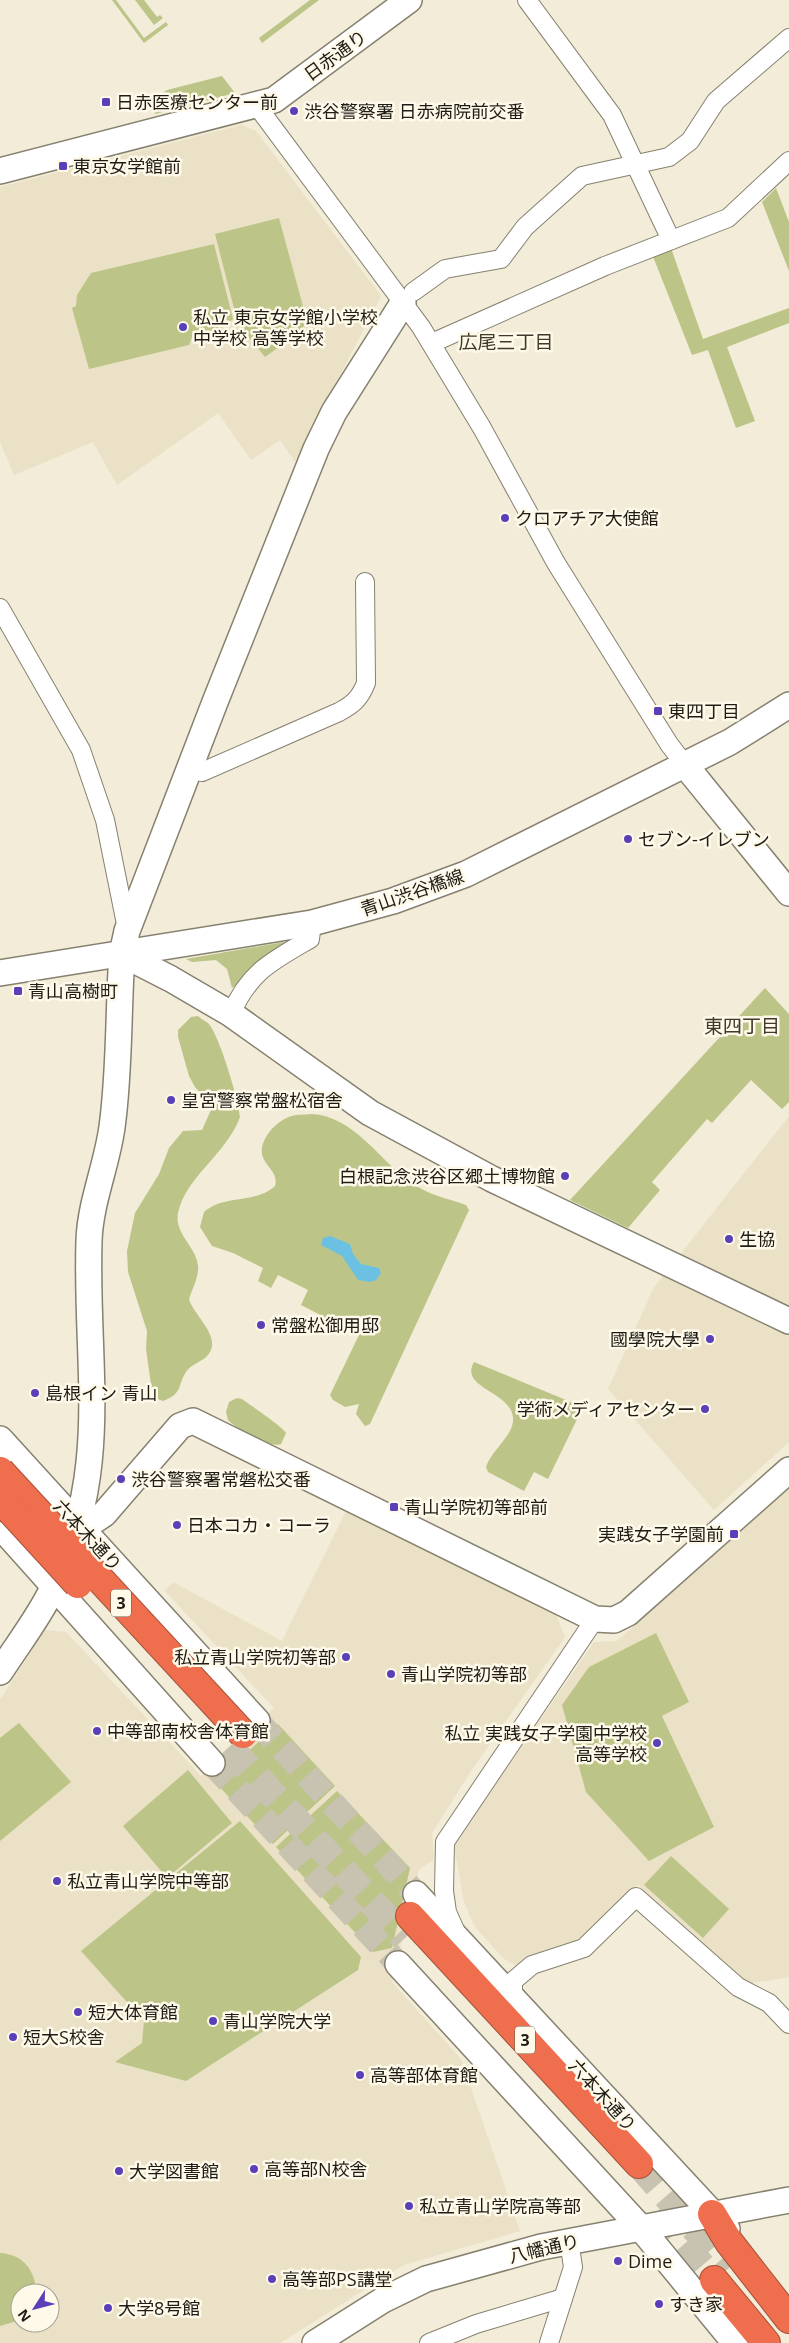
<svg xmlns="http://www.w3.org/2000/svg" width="789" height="2343" viewBox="0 0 789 2343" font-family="'Open Sans','Noto Sans JP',sans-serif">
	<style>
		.built { fill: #eae1c6; fill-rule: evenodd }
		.green { fill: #bcc587 }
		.water { fill: #6cc1e3 }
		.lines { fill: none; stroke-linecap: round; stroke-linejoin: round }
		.secondary-tunnel { stroke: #c8c2b1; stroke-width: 25; stroke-dasharray: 25 12; stroke-linecap: butt }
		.highway-tunnel { stroke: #c8c2b1; stroke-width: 28; stroke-dasharray: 28 14; stroke-linecap: butt }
		.street-casing { stroke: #86816f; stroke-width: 20 }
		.secondary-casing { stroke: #86816f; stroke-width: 28 }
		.highway-casing { stroke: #a55139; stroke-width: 30 }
		.street { stroke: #fff; stroke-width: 18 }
		.secondary { stroke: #fff; stroke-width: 25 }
		.highway { stroke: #ee6e4d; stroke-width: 28 }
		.highway-bridge-casing { stroke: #a55139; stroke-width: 30; stroke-linecap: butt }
		.highway-bridge { stroke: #ee6e4d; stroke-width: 28 }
		.poi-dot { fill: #5a40b8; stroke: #fef9e9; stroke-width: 2 }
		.labels { text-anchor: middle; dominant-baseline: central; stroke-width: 5; stroke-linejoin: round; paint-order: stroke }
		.shield { fill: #fef9e9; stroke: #615e55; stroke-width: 1 }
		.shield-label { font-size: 16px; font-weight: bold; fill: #1e1c15 }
		.street-label { font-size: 18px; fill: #1e1c15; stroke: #fef9e9 }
		.poi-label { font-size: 18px; fill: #1e1c15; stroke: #fef9e9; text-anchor: start }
		.neighbourhood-label { font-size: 19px; fill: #3f3a2a; stroke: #fef9e9 }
	</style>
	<rect width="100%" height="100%" fill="#f2ecd8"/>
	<g class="built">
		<path d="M241 125 256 131 381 296 295 462 280 440 251 460 218 413 117 485 93 442 14 475 0 442V187Z"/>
		<path d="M789 1116V1442L714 1510 608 1389 653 1289Z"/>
		<path d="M789 1488V1977L746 1984 638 1885 581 1943 519 1967 504 1959 475 1927 464 1902 454 1845 594 1642 617 1641Z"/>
		<path d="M346 1511 556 1614 565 1637 473 1768 432 1833 434 1860 419 1869 392 1982 461 2059 520 2231 404 2265 280 2343H0V1700L45 1630 66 1632 201 1776 274 1708 165 1591 173 1582 282 1641ZM20 2293H50V2323H20Z"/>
	</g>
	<g class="green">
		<path d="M112 0H116L144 38 166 22 168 25 144 43Z"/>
		<path d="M135 0H144L157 17 160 15 163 18 154 25Z"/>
		<path d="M310 0H319L262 43 259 38Z"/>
		<path d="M222 76 235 93 155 114 151 101 167 90Z"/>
		<path d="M776 188 789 222V271L762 202Z"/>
		<path d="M279 218 307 321 300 332 265 357 238 324 215 234Z"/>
		<path d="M214 244 233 319 218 330 192 337 189 345 89 369 72 308 76 306 77 295 91 273Z"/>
		<path d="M671 248 703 339 789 308V323L727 347 755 421 736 428 708 350 692 355 652 254Z"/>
		<path d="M284 942 287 949 232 988 227 969 216 960 192 962 186 959Z"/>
		<path d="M765 988 789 1014V1102L782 1109 751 1080 712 1123 707 1119 652 1182 660 1190 628 1228 570 1200Z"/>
		<path d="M198 1016C201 1019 205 1021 208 1023 219 1034 239 1101 240 1117 226 1155 186 1176 178 1213 174 1234 197 1247 198 1266 199 1277 192 1289 189 1299 193 1315 223 1337 208 1355 202 1362 191 1364 186 1372 177 1385 184 1393 163 1401L155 1398 152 1392 146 1349 147 1331 128 1272 127 1251 135 1213 159 1174 169 1148 183 1131 202 1130 211 1110 209 1103 195 1087 189 1076 178 1037V1030L191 1017Z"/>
		<path d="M311 1114C355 1116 378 1160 412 1183 428 1195 447 1198 466 1205L469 1210 370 1424 365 1426 356 1414 359 1404 345 1407 333 1400 330 1395 359 1335 301 1305 308 1290 278 1275 271 1288 258 1281 263 1268 233 1253 212 1246 200 1227 204 1212C224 1194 256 1204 275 1186 279 1172 264 1166 262 1154 260 1138 277 1120 292 1116 298 1114 305 1115 311 1114Z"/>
		<path d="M474 1362 583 1407 548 1479 534 1472 524 1491 488 1472 486 1467C492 1449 515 1435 513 1417 510 1391 459 1388 474 1362Z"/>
		<path d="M237 1398 242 1399C250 1405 283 1427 286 1433L281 1444C269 1449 237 1429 228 1420L226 1412 229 1402Z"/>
		<path d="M656 1633 689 1702 662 1716 714 1827 649 1861 586 1792 562 1705 589 1667Z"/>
		<path d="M19 1723 71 1782 0 1841V1738Z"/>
		<path d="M278 1724 335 1786 273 1844 215 1782Z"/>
		<path d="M188 1770 232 1823 167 1878 123 1826Z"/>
		<path d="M337 1791 410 1868 392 1948 373 1952 276 1847Z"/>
		<path d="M240 1821 361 1957 358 1970 186 2081 115 2062 142 2043 144 2021 81 1951Z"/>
		<path d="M671 1856 729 1909 703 1938 644 1885Z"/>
		<path d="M0 2253C23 2254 36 2271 36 2293H20V2320L0 2326Z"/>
	</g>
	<path class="water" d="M330 1236 350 1244 353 1254 361 1264 379 1268 381 1273 376 1280 370 1282 358 1280 342 1256 321 1245 323 1238Z"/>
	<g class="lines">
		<g class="secondary-tunnel">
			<path d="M257 1721 416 1894"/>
			<path d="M212 1763 398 1964"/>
		</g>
		<g class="highway-tunnel">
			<path d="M229 1747 405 1938"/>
			<path d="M639 2164 729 2268"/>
			<path d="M656 2213 714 2280"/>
		</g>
		<g class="street-casing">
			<g id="street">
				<path d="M527 0 612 115 671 240"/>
				<path d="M257 106 421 327 482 428 556 563 669 744 685 765"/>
				<path d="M413 292 445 269 501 259 525 227 582 176 669 157 690 141 716 101 789 38"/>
				<path d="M432 343 605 266 728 218 789 161"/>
				<path d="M0 608 81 750 105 820 127 929"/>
				<path d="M190 770 202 772 339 712C354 704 360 698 366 683L365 582"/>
				<path d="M231 1014C249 972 272 961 310 939L312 923"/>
				<path d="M455 1930 447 1912 444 1891 445 1842 595 1619"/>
				<path d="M513 1997V1981L532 1965 584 1948 636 1897 738 1987 769 2003 789 2024"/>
				<path d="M429 2343 476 2324 563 2298"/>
				<path d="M549 2343 573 2267 569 2241"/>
			</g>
		</g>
		<g class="secondary-casing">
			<g id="secondary">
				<path d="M0 171 274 100 409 0"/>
				<path d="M685 765 789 893"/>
				<path d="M122 954 171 979 231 1014 370 1113 492 1179 789 1321"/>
				<path d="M0 973 312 923 393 901 466 874 730 742 789 705"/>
				<path d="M0 1439 257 1721"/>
				<path d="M78 1524 92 1522 104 1514 180 1426 193 1421 595 1619 614 1620 628 1613 789 1470"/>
				<path d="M0 1526 212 1763"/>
				<path d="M0 1672C18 1644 40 1616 54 1586 112 1468 85 1365 89 1241 90 1203 107 1165 112 1127 120 1070 118 1011 122 954L127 931 215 702 316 449 334 412 403 303"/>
				<path d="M416 1894 727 2229"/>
				<path d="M398 1964 640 2227 735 2343"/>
				<path d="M315 2343 383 2300 426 2279 541 2247 789 2200"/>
			</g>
		</g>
		<g class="highway-casing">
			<g id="highway">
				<path d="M410 1916 639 2164"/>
				<path d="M712 2214 729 2242 789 2319"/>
				<path d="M714 2280 766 2343"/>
			</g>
		</g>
		<use href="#street" class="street"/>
		<use href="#secondary" class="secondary"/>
		<use href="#highway" class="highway"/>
		<g class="highway-bridge-casing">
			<g id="highway-bridge">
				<path d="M0 1471 243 1734"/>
				<path d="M0 1499 78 1584"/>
			</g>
		</g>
		<use href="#highway-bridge" class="highway-bridge"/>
	</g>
	<g class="poi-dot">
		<rect x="101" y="97" width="10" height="10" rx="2.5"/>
		<circle cx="294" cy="111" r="5"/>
		<rect x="58" y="161" width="10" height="10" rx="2.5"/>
		<circle cx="183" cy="327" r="5"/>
		<circle cx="505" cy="518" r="5"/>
		<rect x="653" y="706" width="10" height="10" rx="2.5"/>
		<circle cx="628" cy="839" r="5"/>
		<rect x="13" y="986" width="10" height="10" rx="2.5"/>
		<circle cx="171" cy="1100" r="5"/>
		<circle cx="565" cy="1176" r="5"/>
		<circle cx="729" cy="1239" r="5"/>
		<circle cx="261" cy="1325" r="5"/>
		<circle cx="710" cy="1339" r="5"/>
		<circle cx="35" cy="1393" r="5"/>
		<circle cx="705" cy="1409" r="5"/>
		<circle cx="121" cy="1479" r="5"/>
		<rect x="389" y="1502" width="10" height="10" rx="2.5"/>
		<circle cx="177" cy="1525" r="5"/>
		<rect x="729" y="1529" width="10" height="10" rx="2.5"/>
		<circle cx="346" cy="1657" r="5"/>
		<circle cx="391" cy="1674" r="5"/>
		<circle cx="97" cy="1731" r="5"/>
		<circle cx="657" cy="1743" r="5"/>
		<circle cx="57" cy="1881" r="5"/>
		<circle cx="78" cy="2012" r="5"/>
		<circle cx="213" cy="2021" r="5"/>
		<circle cx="13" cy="2037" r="5"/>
		<circle cx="360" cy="2075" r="5"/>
		<circle cx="254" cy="2169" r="5"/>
		<circle cx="119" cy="2171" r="5"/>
		<circle cx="409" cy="2206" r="5"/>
		<circle cx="618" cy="2261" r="5"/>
		<circle cx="272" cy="2279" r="5"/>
		<circle cx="659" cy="2304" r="5"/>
		<circle cx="108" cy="2308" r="5"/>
	</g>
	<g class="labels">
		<g class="shield">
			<rect x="111" y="1589.5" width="20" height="27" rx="4"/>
			<rect x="515" y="2026.5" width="20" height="27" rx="4"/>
		</g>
		<g class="shield-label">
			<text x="121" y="1603">3</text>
			<text x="525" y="2040">3</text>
		</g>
		<g class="street-label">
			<text transform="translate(335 55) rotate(-36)">日赤通り</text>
			<text transform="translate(412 892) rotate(-19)">青山渋谷橋線</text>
			<text transform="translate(88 1535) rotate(47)">六本木通り</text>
			<text transform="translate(603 2095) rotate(48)">六本木通り</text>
			<text transform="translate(544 2248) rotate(-13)">八幡通り</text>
		</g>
		<g class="poi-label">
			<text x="116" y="102">日赤医療センター前</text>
			<text x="304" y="111">渋谷警察署 日赤病院前交番</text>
			<text x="73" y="166">東京女学館前</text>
			<text x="193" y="317">私立 東京女学館小学校<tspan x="193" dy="21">中学校 高等学校</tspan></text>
			<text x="515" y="518">クロアチア大使館</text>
			<text x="668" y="711">東四丁目</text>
			<text x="638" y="839">セブン-イレブン</text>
			<text x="28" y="991">青山高樹町</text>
			<text x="181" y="1100">皇宮警察常盤松宿舎</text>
			<text x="555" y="1176" text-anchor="end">白根記念渋谷区郷土博物館</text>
			<text x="739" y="1239">生協</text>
			<text x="271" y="1325">常盤松御用邸</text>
			<text x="700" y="1339" text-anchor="end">國學院大學</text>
			<text x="45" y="1393">島根イン 青山</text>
			<text x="695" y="1409" text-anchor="end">学術メディアセンター</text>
			<text x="131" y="1479">渋谷警察署常磐松交番</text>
			<text x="404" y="1507">青山学院初等部前</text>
			<text x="187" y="1525">日本コカ・コーラ</text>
			<text x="724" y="1534" text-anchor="end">実践女子学園前</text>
			<text x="336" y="1657" text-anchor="end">私立青山学院初等部</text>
			<text x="401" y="1674">青山学院初等部</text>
			<text x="107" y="1731">中等部南校舎体育館</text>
			<text x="647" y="1733" text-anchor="end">私立 実践女子学園中学校<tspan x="647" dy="21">高等学校</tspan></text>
			<text x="67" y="1881">私立青山学院中等部</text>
			<text x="88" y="2012">短大体育館</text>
			<text x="223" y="2021">青山学院大学</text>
			<text x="23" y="2037">短大S校舎</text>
			<text x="370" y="2075">高等部体育館</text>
			<text x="264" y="2169">高等部N校舎</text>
			<text x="129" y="2171">大学図書館</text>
			<text x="419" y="2206">私立青山学院高等部</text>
			<text x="628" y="2261">Dime</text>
			<text x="282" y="2279">高等部PS講堂</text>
			<text x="669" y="2304">すき家</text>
			<text x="118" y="2308">大学8号館</text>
		</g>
		<g class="neighbourhood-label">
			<text x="506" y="342">広尾三丁目</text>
			<text x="742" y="1026">東四丁目</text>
		</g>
	</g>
	<g transform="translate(35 2308) rotate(234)"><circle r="24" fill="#fef9e9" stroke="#a4a194"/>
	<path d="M0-4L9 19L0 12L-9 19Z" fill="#5a40b8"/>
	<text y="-8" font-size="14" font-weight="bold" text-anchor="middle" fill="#1e1c15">N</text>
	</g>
</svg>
